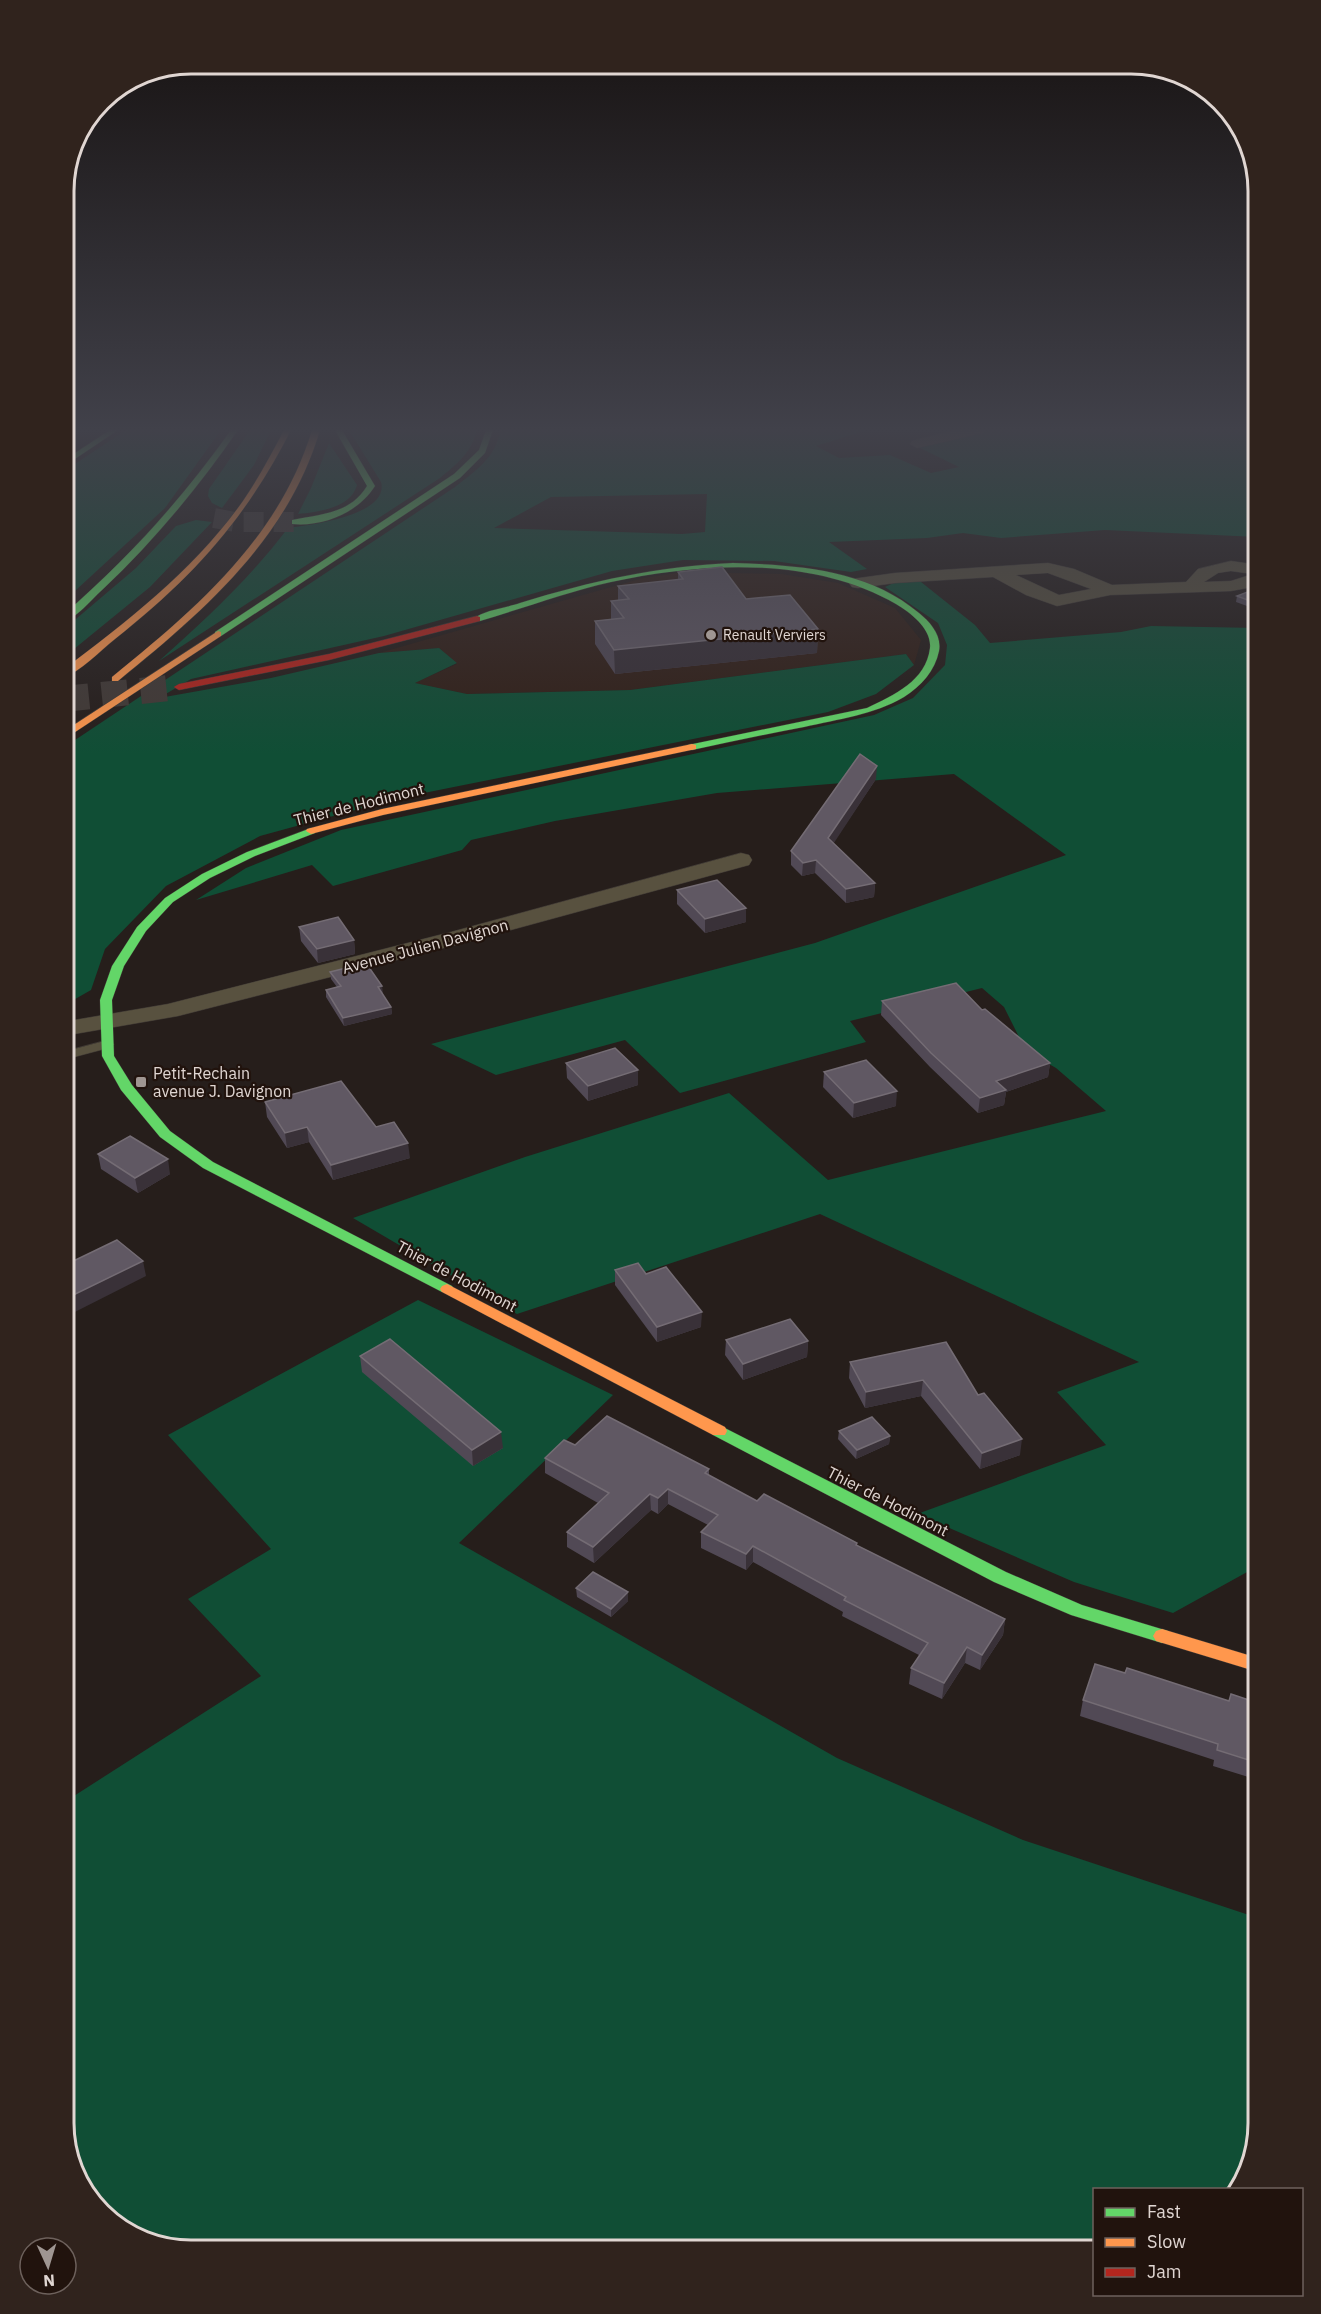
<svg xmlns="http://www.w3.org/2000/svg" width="1321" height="2314" viewBox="0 0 1321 2314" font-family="'IBM Plex Sans',sans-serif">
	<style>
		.built { fill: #322018 }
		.green { fill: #104e35; fill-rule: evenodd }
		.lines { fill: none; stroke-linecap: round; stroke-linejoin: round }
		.secondary-tunnel { stroke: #423a36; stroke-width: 26; stroke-dasharray: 26 13; stroke-linecap: butt }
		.highway-tunnel { stroke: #423a36; stroke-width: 20; stroke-dasharray: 20 10; stroke-linecap: butt }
		.lane-casing { stroke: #3f3935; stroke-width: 1 }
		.street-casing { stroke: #3f3935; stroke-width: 1 }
		.fast-casing { stroke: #3f3935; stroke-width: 1 }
		.slow-casing { stroke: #3f3935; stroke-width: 1 }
		.jam-casing { stroke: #3f3935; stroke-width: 1 }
		.lane { fill: #58513f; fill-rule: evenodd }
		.street { fill: #58513f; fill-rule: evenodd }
		.fast { fill: #63d668; fill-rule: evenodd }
		.slow { fill: #ff974d; fill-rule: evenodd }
		.jam { fill: #b3261e; fill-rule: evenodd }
		.wall { fill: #514955 }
		.shaded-wall { fill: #393138 }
		.building { fill: #605863; stroke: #746c74; stroke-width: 1.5 }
		.poi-dot { fill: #9f9692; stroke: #21130d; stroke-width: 2 }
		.labels { text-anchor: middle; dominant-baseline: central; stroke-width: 4.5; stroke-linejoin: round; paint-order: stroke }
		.far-poi-label { font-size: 14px; fill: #e0d6d2; stroke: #21130d; text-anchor: start }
		.street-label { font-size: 16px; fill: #e0d6d2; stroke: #21130d }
		.poi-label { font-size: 16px; fill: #e0d6d2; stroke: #21130d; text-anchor: start }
		.rim { fill: none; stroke: #e0d6d2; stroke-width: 3 }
	</style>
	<rect width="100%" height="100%" fill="#261e1b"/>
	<path class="built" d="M683 572 781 574 838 583 895 608 921 640 914 665 906 654 630 690 467 694 414 683 457 664 439 648 379 653 643 578Z"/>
	<g class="green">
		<path d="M126 430H221L165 508 63 602V472Z"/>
		<path d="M250 430H271L254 465 222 508 212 503 208 496 209 489Z"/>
		<path d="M349 430H477C472 452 456 465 440 478L159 661C206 619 250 578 288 528 311 525 390 515 381 482Z"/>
		<path d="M500 430H867L816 446 839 458 890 455 931 473 959 467 918 447 987 430H1258V537L1105 530 1001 538 963 533 927 538 829 542 867 569 851 572 774 561 683 560 612 571 384 636 191 679 159 698 271 678 379 653 439 648 457 663 415 683 467 694 630 690 906 654 914 665 876 694 828 712 399 798 260 836 166 886 105 949 91 990 63 1006V748L455 487C474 472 497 457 500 430ZM707 494 705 532 682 534 494 528 551 497Z"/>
		<path d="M329 443 357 485C351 508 318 512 298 514L311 488Z"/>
		<path d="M196 520 212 522 150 587 63 658V630L136 568 176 526Z"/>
		<path d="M916 578 975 625 990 643 1121 632 1151 626 1258 628V1566L1173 1613 1074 1582 917 1514 1106 1445 1057 1392 1139 1362 820 1214 517 1314 353 1218 525 1157 729 1093 828 1180 1106 1111 1056 1068 1026 1051 1004 1007 982 988 850 1021 866 1042 680 1093 625 1040 496 1075 431 1044 815 943 1066 855 954 774 717 793 555 821 471 840 462 850 333 886 312 865 196 900 246 868 341 830 874 715 913 698 945 665 947 645 938 623 885 587 898 581Z"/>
		<path d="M418 1300 613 1395 459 1543 837 1758 1023 1840 1258 1918V2123L1238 2189 1094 2190V2251H183L120 2230 76 2179 63 2123V1803L261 1676 188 1599 271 1549 168 1435Z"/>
	</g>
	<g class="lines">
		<path class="secondary-tunnel" d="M63 699 179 687"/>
		<path class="highway-tunnel" d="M214 518 235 522H295"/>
		<g class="lane-casing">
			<path id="lane" d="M108 1040 114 1044 112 1047 63 1060V1052Z"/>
		</g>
		<g class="street-casing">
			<g id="street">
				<path d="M956 430H984L982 433 917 448 910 444 912 441Z"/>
				<path d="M1231 561 1258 565V586L1231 591 1110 595 1057 606 1026 595 993 577 895 583 858 588 852 587 849 583 852 579 895 573 1048 563 1074 569 1112 585 1186 582 1198 569ZM1231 571 1253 574 1231 581 1204 582 1218 573ZM1048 573 1091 589 1059 595 1016 575Z"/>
				<path d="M741 853 749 855 752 860 749 865 467 942 178 1016 63 1036V1022L168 1004 451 932Z"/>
			</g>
		</g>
		<g class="fast-casing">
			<g id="fast">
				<path d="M110 430H118L63 467V461Z"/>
				<path d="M231 430H238C198 488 153 542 102 590 90 601 77 617 63 623V615C127 560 182 499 231 430Z"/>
				<path d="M335 430H342L375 486C358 513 323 527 292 524V520C321 514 350 514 367 486Z"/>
				<path d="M486 430H493L485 453 460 478 221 636H215V632L454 474 479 450Z"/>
				<path d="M733 563C797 565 867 569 919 613 930 622 942 635 939 651 935 671 921 686 904 697 873 715 839 719 804 727 767 734 729 742 692 750L688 749V745L867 708C894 695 926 681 930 648 932 629 911 613 896 604 813 556 702 562 611 582 567 592 524 608 480 621L473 619C484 610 506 608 520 603 591 581 659 566 733 563Z"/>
				<path d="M311 828 315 829V833L255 856 210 878 173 902 146 931 124 966 112 1000 114 1056 132 1085 170 1131 213 1162 452 1286 454 1289 452 1292H442L203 1168 160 1137 121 1090 102 1056 100 1000 112 966 137 927 165 898 202 874 247 852Z"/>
				<path d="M719 1425 1006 1572 1082 1605 1168 1631 1171 1636 1168 1641 1162 1643 1071 1615 994 1582 713 1435 711 1431 713 1427Z"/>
			</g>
		</g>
		<g class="slow-casing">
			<g id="slow">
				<path d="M284 430H291C245 520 193 577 115 639 99 652 81 671 63 678V670C128 621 195 569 243 501 258 479 271 455 284 430Z"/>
				<path d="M312 430H320C288 539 203 612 118 681H112V677C196 609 280 537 312 430Z"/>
				<path d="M218 631 221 632V636L63 740V732Z"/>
				<path d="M692 744 696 745V749L383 815 311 834 306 831 307 829 382 809Z"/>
				<path d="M447 1284 725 1427 727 1431 725 1435H713L442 1292 440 1289 442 1286Z"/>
				<path d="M1162 1629 1258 1658V1672L1156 1641 1153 1636 1156 1631Z"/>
			</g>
		</g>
		<g class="jam-casing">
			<path id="jam" d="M477 616 480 617V621L329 660 179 690 174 687 179 684 329 654Z"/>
		</g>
		<use href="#lane" class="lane"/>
		<use href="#street" class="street"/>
		<use href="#fast" class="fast"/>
		<use href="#slow" class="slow"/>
		<use href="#jam" class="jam"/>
	</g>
	<g class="wall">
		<path d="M678 572 818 629 817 653 615 674 595 644V621L611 619V601L618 600V586L678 580Z"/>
		<path d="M1258 588V610L1236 602 1237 596Z"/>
		<path d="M876 779 833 843 875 883 874 897 846 903 815 873 802 876 791 865V851Z"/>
		<path d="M677 890 746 922 705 933 677 904Z"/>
		<path d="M299 927 354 940 355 954 318 963 301 941Z"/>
		<path d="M330 972 382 986V993L391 1007 392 1014 344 1026 326 997V990L337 987 331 979Z"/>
		<path d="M882 1001 982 1010 1050 1063 1048 1077 1006 1092 1004 1105 978 1113 930 1067 881 1015Z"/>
		<path d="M566 1063 638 1070V1085L588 1101 567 1078Z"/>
		<path d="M824 1072 896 1106 853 1118 823 1087Z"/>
		<path d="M265 1102 376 1127 410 1158 333 1180 309 1142 287 1148 267 1117Z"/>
		<path d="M98 1154 170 1174 138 1193 101 1169Z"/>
		<path d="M615 1270 646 1274 701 1327 657 1342 615 1285Z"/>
		<path d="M726 1340 808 1341 807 1357 743 1380 725 1355Z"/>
		<path d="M946 1342 978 1395 1020 1455 980 1469 921 1396 865 1408 849 1378 850 1362Z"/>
		<path d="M360 1356 503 1448 473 1466 362 1372Z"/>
		<path d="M839 1431 890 1436 889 1444 856 1459 838 1439Z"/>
		<path d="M575 1445 709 1469V1475L757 1501 857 1546 1005 1619 1003 1635 980 1670 965 1663 942 1699 909 1684 911 1668 919 1655 842 1616 843 1612 753 1562 746 1570 701 1548V1532L708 1525 668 1504 658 1514 651 1510 594 1563 567 1547V1532L598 1503 545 1473V1458Z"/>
		<path d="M576 1588 628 1601 611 1617 577 1597Z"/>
		<path d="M1125 1673 1229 1701 1258 1703V1780L1213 1766 1214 1760 1080 1716 1083 1700Z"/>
	</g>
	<g class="shaded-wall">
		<path d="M818 629 817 653 615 674 614 650Z"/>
		<path d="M877 766 876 779 828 852V838Z"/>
		<path d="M816 860 815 873 802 876 803 863Z"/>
		<path d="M875 883 874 897 846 903V889Z"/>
		<path d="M746 908V922L705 933V919Z"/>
		<path d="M354 940 355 954 318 963 317 949Z"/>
		<path d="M382 986 383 993 379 994 378 987Z"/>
		<path d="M391 1007 392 1014 344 1026 343 1018Z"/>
		<path d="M1050 1063 1048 1077 1006 1092 1004 1105 978 1113 980 1098 996 1081Z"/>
		<path d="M638 1070V1085L588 1101V1086Z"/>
		<path d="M897 1091 896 1106 853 1118 854 1103Z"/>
		<path d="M307 1127 309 1142 287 1148 285 1133Z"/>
		<path d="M408 1143 410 1158 333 1180 331 1165Z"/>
		<path d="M168 1159 170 1174 138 1193 135 1178Z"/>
		<path d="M143 1261 146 1276 63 1318V1300Z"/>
		<path d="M702 1312 701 1327 657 1342V1327Z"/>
		<path d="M808 1341 807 1357 743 1380V1364Z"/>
		<path d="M923 1380 921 1396 865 1408 866 1392Z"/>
		<path d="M501 1432 503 1448 473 1466 472 1450Z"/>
		<path d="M890 1436 889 1444 856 1459 857 1450Z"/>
		<path d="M1022 1439 1020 1455 980 1469 982 1453Z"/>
		<path d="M668 1489V1504L658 1514V1498Z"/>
		<path d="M650 1494 651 1510 594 1563 593 1547Z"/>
		<path d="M753 1546V1562L746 1570V1554Z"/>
		<path d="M628 1592V1601L611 1617V1609Z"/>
		<path d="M1005 1619 1003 1635 980 1670 982 1655Z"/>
		<path d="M967 1647 965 1663 942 1699 944 1683Z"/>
	</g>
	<g class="building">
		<path d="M722 567 746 599 790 595 818 629 614 650 595 621 624 618 611 601 629 599 618 586 683 579 678 572Z"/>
		<path d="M1258 588V604L1237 596Z"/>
		<path d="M860 754 877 766 828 838 875 883 846 889 816 860 803 863 791 851Z"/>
		<path d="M717 880 746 908 705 919 677 890Z"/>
		<path d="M338 917 354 940 317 949 299 927Z"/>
		<path d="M366 963 382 986 378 987 391 1007 343 1018 326 990 341 986 330 972Z"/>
		<path d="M956 983 982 1010 985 1009 1050 1063 996 1081 1006 1090 980 1098 931 1053 882 1001Z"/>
		<path d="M615 1048 638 1070 588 1086 566 1063Z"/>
		<path d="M866 1060 897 1091 854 1103 824 1072Z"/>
		<path d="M341 1081 376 1127 394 1122 408 1143 331 1165 307 1127 285 1133 265 1102Z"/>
		<path d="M130 1136 168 1159 135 1178 98 1154Z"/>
		<path d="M117 1240 143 1261 63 1300V1266Z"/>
		<path d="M638 1263 646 1274 666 1267 702 1312 657 1327 615 1270Z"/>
		<path d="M790 1319 808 1341 743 1364 726 1340Z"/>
		<path d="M390 1339 501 1432 472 1450 360 1356Z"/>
		<path d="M946 1342 978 1395 984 1393 1022 1439 982 1453 923 1380 866 1392 850 1362Z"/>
		<path d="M607 1416 709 1469 705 1473 757 1501 764 1494 857 1543 856 1545 1005 1619 982 1655 967 1647 944 1683 911 1668 928 1643 844 1600 846 1597 753 1546 746 1554 701 1532 718 1515 668 1489 658 1498 650 1494 593 1547 567 1532 609 1493 545 1458 564 1440 575 1445Z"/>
		<path d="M872 1417 890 1436 857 1450 839 1431Z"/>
		<path d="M593 1572 628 1592 611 1609 576 1588Z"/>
		<path d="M1095 1664 1125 1673 1127 1668 1229 1701 1231 1694 1258 1703V1763L1217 1750 1218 1744 1083 1700Z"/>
	</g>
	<linearGradient id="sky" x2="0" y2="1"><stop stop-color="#15100f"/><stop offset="0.57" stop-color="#41414a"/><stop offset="1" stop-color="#41414a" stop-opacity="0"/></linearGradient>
	<rect width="1321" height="754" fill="url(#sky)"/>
	<g class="poi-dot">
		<circle cx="711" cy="635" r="6"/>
		<rect x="135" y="1076" width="12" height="12" rx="3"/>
	</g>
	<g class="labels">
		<g class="far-poi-label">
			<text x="723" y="635">Renault Verviers</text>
		</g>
		<g class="street-label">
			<text transform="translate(359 804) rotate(-14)">Thier de Hodimont</text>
			<text transform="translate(425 946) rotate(-15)">Avenue Julien Davignon</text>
			<text transform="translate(457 1276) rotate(28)">Thier de Hodimont</text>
			<text transform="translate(888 1501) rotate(27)">Thier de Hodimont</text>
		</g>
		<g class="poi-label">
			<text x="153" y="1073">Petit-Rechain<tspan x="153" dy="18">avenue J. Davignon</tspan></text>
		</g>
	</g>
	<path d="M0 0H1321V2314H0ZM191 74H1131A117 117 0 0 1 1248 191V2123A117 117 0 0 1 1131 2240H191A117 117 0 0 1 74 2123V191A117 117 0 0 1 191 74Z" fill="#30231d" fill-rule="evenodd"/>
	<path class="rim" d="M191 74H1131A117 117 0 0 1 1248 191V2123A117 117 0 0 1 1131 2240H191A117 117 0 0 1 74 2123V191A117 117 0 0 1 191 74Z"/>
	<rect x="1093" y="2188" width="210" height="108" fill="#21130d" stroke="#6d615c" stroke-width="1.5"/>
	<rect x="1105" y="2208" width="30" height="9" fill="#63d668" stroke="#6d615c" stroke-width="1.5"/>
	<text x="1147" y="2218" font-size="18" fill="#e0d6d2">Fast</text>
	<rect x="1105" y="2238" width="30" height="9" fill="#ff974d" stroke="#6d615c" stroke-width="1.5"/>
	<text x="1147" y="2248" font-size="18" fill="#e0d6d2">Slow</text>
	<rect x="1105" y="2268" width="30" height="9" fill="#b3261e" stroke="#6d615c" stroke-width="1.5"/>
	<text x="1147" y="2278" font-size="18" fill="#e0d6d2">Jam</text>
	<g transform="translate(48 2266) rotate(176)"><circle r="28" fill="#21130d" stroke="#6d615c" stroke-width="1.5"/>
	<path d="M0-4.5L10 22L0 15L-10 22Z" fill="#9f9692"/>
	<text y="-9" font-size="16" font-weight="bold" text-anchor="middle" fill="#e0d6d2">N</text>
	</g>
</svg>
